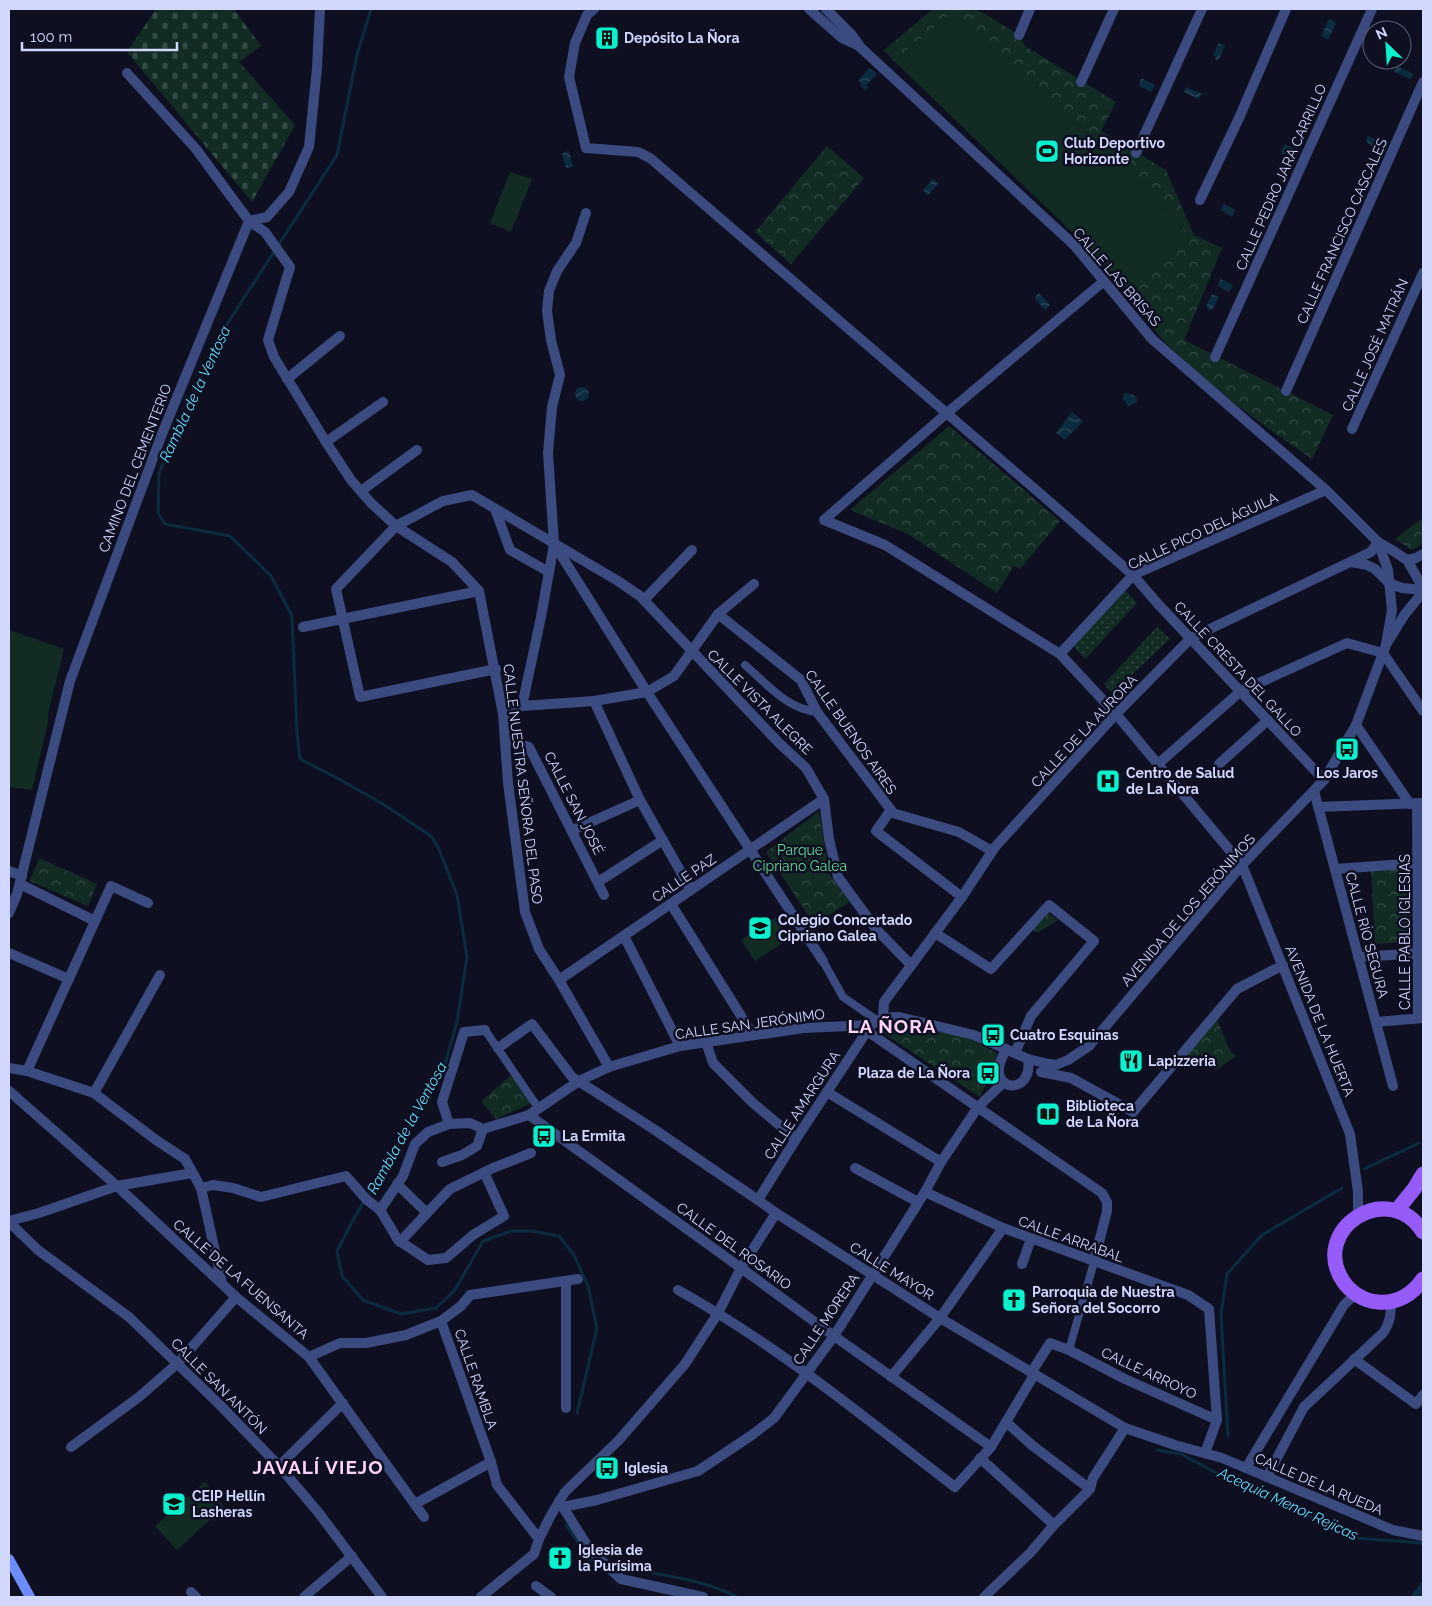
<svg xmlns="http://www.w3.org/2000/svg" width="1432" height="1606" viewBox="0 0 1432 1606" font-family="Raleway,sans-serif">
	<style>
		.grass { fill: url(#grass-dots) }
		.cemetery { fill: url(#cemetery-stones) }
		.park { fill: url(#park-crowns) }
		.pitch { fill: #122c24 }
		.water { fill: url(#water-waves) }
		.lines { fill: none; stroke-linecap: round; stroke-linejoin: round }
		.stream { stroke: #0b2b3e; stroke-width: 3 }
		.pedestrian { stroke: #3b4a7f; stroke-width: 8 }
		.minor { stroke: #3b4a7f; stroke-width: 10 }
		.tertiary { stroke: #3b4a7f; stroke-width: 10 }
		.secondary { stroke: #6c8df9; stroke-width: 10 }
		.primary { stroke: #965cf9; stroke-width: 15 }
		.labels { text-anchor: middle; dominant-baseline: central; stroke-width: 5; stroke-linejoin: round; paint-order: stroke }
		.poi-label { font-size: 14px; font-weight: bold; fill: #d1d7fd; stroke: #0e1022; text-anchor: start }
		.street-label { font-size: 14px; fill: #d1d7fd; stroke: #0e1022 }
		.park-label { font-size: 14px; fill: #60da9c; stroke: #0e1022 }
		.water-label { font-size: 15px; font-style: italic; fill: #63daf9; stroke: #0e1022 }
		.district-label { font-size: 19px; font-weight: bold; letter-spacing: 1px; fill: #fdd3f9; stroke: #0e1022 }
	</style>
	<defs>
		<pattern id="grass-dots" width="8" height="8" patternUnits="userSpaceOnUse" patternTransform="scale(1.25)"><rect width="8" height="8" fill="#122c24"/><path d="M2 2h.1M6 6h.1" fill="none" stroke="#334a45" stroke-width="1.8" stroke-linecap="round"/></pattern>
		<pattern id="cemetery-stones" width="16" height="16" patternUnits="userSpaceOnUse" patternTransform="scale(1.25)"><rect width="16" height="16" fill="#122c24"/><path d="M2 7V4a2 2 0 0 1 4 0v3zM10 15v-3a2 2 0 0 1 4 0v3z" fill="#334a45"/></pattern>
		<pattern id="park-crowns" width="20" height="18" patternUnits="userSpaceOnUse" patternTransform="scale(1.25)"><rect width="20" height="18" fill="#122c24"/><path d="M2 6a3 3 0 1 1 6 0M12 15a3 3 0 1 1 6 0" fill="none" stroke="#334a45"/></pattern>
		<pattern id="water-waves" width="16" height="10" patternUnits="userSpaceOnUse" patternTransform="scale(1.25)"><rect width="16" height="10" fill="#0b2b3e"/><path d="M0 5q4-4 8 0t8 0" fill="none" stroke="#2e495b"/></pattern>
	</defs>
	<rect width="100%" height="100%" fill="#0e1022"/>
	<g class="grass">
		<path d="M1125 590 1137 603 1085 659 1073 646Z"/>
		<path d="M1157 627 1170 639 1112 693 1104 684Z"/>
	</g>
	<path class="cemetery" d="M156 9H234L261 46 239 62 295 125 252 202 127 52Z"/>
	<g class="park">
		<path d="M933 9H974L985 14 1019 35 1025 46 1116 102 1101 131 1166 170 1194 235 1222 248 1184 340 1333 415 1312 459C1262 425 1213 389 1170 347 1154 332 1142 312 1129 296L1189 238 1175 219 1090 135 952 13 894 61 884 50Z"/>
		<path d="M827 146 864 178 791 264 755 232Z"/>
		<path d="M949 426 1060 521 1020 569 1014 566 997 593 908 534 850 510Z"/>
		<path d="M1423 518V543L1412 550 1395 539Z"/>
		<path d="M819 811 829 874 850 902 814 924 766 852Z"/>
		<path d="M39 858 97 884 88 906 30 881Z"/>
		<path d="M1411 868 1410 942 1375 944 1371 869Z"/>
		<path d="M1048 913 1058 920 1039 932H1035L1033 929Z"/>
		<path d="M1215 1015 1230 1051 1236 1056 1216 1070 1208 1065 1177 1060Z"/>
		<path d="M895 1022 966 1036 998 1054 980 1097 880 1031Z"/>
		<path d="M514 1073 534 1102 496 1119 481 1101Z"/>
	</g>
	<g class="pitch">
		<path d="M952 12 1090 135 1175 219 1189 238 1129 296 1075 235 894 61Z"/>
		<path d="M510 172 532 179 511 232 490 223Z"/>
		<path d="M9 630 64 649 48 714V722L32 790 9 787Z"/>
		<path d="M776 917 790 938 755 961 741 940Z"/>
		<path d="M205 1482 224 1507 177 1550 155 1526Z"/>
	</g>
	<g class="water">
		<path d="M1329 19 1336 23 1328 40 1321 36Z"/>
		<path d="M1219 43 1225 46 1218 61 1215 59 1216 57 1213 55Z"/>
		<path d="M1397 66 1414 74 1410 79 1394 72Z"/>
		<path d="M869 68 877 74 866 85 868 87 865 90 860 86 862 84 858 81Z"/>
		<path d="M1141 78 1155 85 1151 92 1139 86Z"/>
		<path d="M1186 87 1202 94 1199 99 1184 92Z"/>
		<path d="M1368 136 1381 142V144L1374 147 1368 143 1366 140Z"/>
		<path d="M1285 144 1293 148 1295 151 1291 156 1287 154H1282L1281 151Z"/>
		<path d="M569 151 573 167 566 168 562 153Z"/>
		<path d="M933 179 938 184 928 195 923 190Z"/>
		<path d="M1224 204 1235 210 1232 217 1221 210Z"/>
		<path d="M1221 279 1233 285 1229 292 1217 286Z"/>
		<path d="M1038 294H1040L1050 305 1045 310 1035 299 1036 296Z"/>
		<path d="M1212 294 1219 297 1213 309 1209 310 1206 306Z"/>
		<circle cx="582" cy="394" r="7"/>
		<path d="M1125 393 1133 395 1137 398V402L1129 406 1123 399V394Z"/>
		<path d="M1072 412 1083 421 1065 440 1056 433Z"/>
	</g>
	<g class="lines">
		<g class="stream">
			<path d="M371 9 357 55 337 155 220 335 159 473 158 513 165 524 230 536 271 576 292 616 297 734 300 759 337 778 383 804 431 836 438 847 457 895 467 957 457 1022 445 1064 352 1222 337 1251 342 1276 363 1300 401 1314 436 1308 455 1290 483 1241 511 1231H531L559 1236 574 1255 588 1286 597 1328 577 1413"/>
			<path d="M1364 1169 1419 1143"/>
			<path d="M1228 1436 1221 1314 1227 1274 1262 1235 1342 1188"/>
			<path d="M1157 1450 1181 1454 1224 1477 1270 1497 1355 1538 1423 1543"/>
			<path d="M566 1525 589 1559 596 1562"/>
			<path d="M614 1566C655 1574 700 1578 737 1597"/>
			<path d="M1412 1597 1423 1583"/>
			<path d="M1415 1597 1423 1587"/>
			<path d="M1419 1597 1423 1592"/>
		</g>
		<g class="pedestrian">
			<path d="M745 665C767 684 787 709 817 712"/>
			<path d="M823 961 843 997 878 1021"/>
			<path d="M485 1030 539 1109"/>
			<path d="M1069 1350 1094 1262"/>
		</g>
		<g class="minor">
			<path d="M594 9 587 15 575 43 569 77 586 148 638 152 650 158 1050 502 1133 575 1158 604 1324 780"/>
			<path d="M809 9 842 38 859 46 1074 245 1152 339 1326 490 1378 542 1392 550 1407 560 1423 588"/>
			<path d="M826 9 851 34 859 45"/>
			<path d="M1019 35 1030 9"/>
			<path d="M127 73 196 149 249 221 265 232 290 267 268 340 274 357 326 442 351 480 371 503 396 526 452 562 479 591 503 714 508 783 525 912 539 949 559 980 609 1067"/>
			<path d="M1081 82 1114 9"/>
			<path d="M1136 153 1202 9"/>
			<path d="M1200 200 1239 118 1286 9"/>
			<path d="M249 221 267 217 289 192 309 147 317 68 320 9"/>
			<path d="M1104 281 947 413 824 520 885 545 1060 654 1116 714 1242 865"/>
			<path d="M1215 357 1372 9"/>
			<path d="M287 379 340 336"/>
			<path d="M1286 391 1423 82"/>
			<path d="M1352 429 1423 273"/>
			<path d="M326 442 383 402"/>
			<path d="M361 491 417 450"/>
			<path d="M495 509 510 550 549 572"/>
			<path d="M1378 542 1388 570 1392 610 1386 644"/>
			<path d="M556 547 647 692 823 961"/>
			<path d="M1407 560 1416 558 1423 554"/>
			<path d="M1351 562 1367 565 1375 569 1389 583 1402 588 1423 590"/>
			<path d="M644 600 692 550"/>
			<path d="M718 614 801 680 817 712 891 810 876 831 962 897"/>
			<path d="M303 627 479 591"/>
			<path d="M1060 654 1133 575 1326 490"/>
			<path d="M496 669 360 697 336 589 396 526 443 501 472 495 618 581 640 596 779 743 806 768 824 799 829 839 838 877 876 929 911 965"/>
			<path d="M594 701 640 800 691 890"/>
			<path d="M522 706 541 617 554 544 548 453 552 407 560 375 551 340 547 311 549 291 557 271 576 243 586 213"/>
			<path d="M503 714 522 706 594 701 647 692 674 676 718 614 754 584"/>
			<path d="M1356 725 1410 804"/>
			<path d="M505 740 529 747 604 895"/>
			<path d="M1158 764 1241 691 1347 643 1383 653 1423 711"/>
			<path d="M1219 764 1268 720"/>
			<path d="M1314 791 1393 1086"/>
			<path d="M1417 803 1418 1018"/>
			<path d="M1318 807 1422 803"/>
			<path d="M889 812 959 832 992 851"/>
			<path d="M573 830 640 800"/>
			<path d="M1335 869 1419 863"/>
			<path d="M9 871 22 876"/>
			<path d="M598 882 663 840"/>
			<path d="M20 884 95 921"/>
			<path d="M671 904 753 1035"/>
			<path d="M9 913 17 894 70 681 162 434 249 221"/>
			<path d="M935 933 991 969 1049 905 1094 941 1031 1016 1015 1053"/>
			<path d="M624 936 680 1046"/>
			<path d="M9 953 69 979"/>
			<path d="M1358 957 1423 953"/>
			<path d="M559 980 824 799"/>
			<path d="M883 1018 884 1002 962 897 995 847 1116 714 1191 638 1371 552 1378 542"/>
			<path d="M1376 1022 1423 1018"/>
			<path d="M867 1031 1102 1193 1107 1202V1211L1094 1262"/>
			<path d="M706 1042 713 1063 753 1103 796 1139"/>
			<path d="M498 1048 532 1024 572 1077 652 1128 758 1200"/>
			<path d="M1006 1049C1003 1056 998 1064 999 1072 1000 1093 1033 1090 1028 1059"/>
			<path d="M9 1068 27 1071 94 1093 156 1140 185 1159 201 1188 222 1283"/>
			<path d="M27 1071 111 886 148 903"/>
			<path d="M1041 1072 1071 1078 1133 1112 1237 989 1283 965"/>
			<path d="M9 1091 117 1186 236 1297 309 1357 424 1517"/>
			<path d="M827 1092 941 1162"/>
			<path d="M94 1093 160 975"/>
			<path d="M449 1124 442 1102 464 1032 485 1030"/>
			<path d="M442 1162 462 1155 477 1146 483 1129"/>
			<path d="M855 1168 918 1202"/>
			<path d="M397 1184 427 1213 450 1189 493 1168 531 1153"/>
			<path d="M201 1188 213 1185 233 1188 261 1197 346 1176 366 1199 380 1210 398 1240 428 1260 446 1258 473 1235 504 1216 484 1172"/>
			<path d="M925 1192 1003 1228 1188 1295 1209 1309 1217 1420 1205 1453"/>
			<path d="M380 1210 403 1176 415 1144 428 1132 449 1124 470 1123 483 1129 529 1115"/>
			<path d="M9 1221 39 1213 117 1186 192 1173"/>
			<path d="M9 1222 38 1250 129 1317 221 1406 279 1466 318 1512 382 1597"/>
			<path d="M400 1242 427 1213"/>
			<path d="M1022 1264 1031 1239"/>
			<path d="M741 1268 834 1336 991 1447"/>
			<path d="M678 1290C777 1345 865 1418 955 1487L991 1447 1034 1375"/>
			<path d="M441 1321 491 1462 497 1485 539 1539"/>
			<path d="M309 1357 340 1343H366L406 1335 441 1321 461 1306 470 1295 578 1279"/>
			<path d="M1354 1359 1416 1404 1423 1395"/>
			<path d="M1031 1373 1050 1343 1069 1350 1125 1379 1217 1420"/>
			<path d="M891 1377 940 1318 1003 1228"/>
			<path d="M566 1408V1281"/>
			<path d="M1006 1422 1033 1446 1090 1489"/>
			<path d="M71 1447 139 1397 178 1363 236 1297"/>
			<path d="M980 1458 1054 1525"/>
			<path d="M279 1466 343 1403"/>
			<path d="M1246 1468 1393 1530 1423 1536"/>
			<path d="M1267 1477 1304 1407 1383 1333C1390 1323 1391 1314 1391 1302"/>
			<path d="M415 1504 491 1462"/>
			<path d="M563 1507 597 1500 698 1471 752 1435 774 1418 834 1336 925 1192 941 1162 978 1107 1004 1082"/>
			<path d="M536 1586 551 1597"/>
			<path d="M191 1592 196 1597"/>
			<path d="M304 1597 352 1556"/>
			<path d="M984 1597 1030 1553 1054 1525 1090 1489 1093 1478 1125 1428"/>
		</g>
		<g class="tertiary">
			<path d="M1242 865 1350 1134 1358 1192V1215"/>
			<path d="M741 1268 529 1115 579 1081 609 1067 680 1046 804 1028 871 1025"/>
			<path d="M1357 1295 1350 1299 1344 1305 1246 1468 1222 1458 1175 1445 1125 1428 940 1318 776 1213 758 1200 796 1139 871 1025 883 1018 899 1017 974 1035 1028 1059 1049 1064 1056 1065 1068 1060 1089 1046 1242 865 1324 780 1356 725 1386 645 1405 614 1423 592"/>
			<path d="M559 1501 590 1550 621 1579 703 1597"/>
			<path d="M481 1597 534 1554 539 1539 551 1515 565 1492 619 1440 685 1364 718 1313 741 1268 776 1213"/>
		</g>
		<path class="secondary" d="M9 1559 30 1597"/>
		<g class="primary">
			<path d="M1397 1210 1414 1189 1423 1174"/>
			<path d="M1423 1232C1389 1178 1309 1229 1343 1281 1351 1293 1364 1301 1378 1302 1397 1304 1413 1294 1423 1279"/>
		</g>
	</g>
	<defs>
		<g id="building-square" transform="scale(1.25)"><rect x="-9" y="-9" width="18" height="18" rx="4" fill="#09f1cd" stroke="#0e1022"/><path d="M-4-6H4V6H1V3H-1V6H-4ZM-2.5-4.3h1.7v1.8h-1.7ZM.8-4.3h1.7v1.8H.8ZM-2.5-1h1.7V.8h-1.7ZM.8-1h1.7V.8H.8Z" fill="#111"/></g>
		<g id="stadium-square" transform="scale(1.25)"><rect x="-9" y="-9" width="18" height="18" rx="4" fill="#09f1cd" stroke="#0e1022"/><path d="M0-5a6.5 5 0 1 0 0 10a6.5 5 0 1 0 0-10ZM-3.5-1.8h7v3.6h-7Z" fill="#111"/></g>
		<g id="bus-square" transform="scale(1.25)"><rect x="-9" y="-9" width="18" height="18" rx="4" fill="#09f1cd" stroke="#0e1022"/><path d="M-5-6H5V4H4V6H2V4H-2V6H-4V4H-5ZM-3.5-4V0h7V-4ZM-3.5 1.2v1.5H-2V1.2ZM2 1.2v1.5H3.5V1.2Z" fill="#111"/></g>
		<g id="hospital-square" transform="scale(1.25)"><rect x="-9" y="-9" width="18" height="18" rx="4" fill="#09f1cd" stroke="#0e1022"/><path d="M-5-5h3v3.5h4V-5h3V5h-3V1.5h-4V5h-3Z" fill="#111"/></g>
		<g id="school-square" transform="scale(1.25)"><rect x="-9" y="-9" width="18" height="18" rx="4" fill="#09f1cd" stroke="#0e1022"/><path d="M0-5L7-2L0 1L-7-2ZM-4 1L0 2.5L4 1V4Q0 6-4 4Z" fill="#111"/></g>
		<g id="restaurant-square" transform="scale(1.25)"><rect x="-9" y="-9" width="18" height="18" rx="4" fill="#09f1cd" stroke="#0e1022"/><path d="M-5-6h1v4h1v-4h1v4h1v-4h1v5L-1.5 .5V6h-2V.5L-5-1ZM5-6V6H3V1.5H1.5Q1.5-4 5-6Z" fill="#111"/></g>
		<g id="library-square" transform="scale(1.25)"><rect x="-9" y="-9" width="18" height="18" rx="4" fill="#09f1cd" stroke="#0e1022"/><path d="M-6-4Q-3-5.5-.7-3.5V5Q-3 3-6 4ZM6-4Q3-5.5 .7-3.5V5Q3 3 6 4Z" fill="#111"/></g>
		<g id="church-square" transform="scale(1.25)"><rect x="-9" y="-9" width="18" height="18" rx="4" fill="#09f1cd" stroke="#0e1022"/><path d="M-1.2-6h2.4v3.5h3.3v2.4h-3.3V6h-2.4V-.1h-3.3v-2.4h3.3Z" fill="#111"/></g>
	</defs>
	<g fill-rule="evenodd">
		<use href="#building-square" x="607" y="38"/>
		<use href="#stadium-square" x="1047" y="151"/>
		<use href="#bus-square" x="1347" y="749"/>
		<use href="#hospital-square" x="1108" y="781"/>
		<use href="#school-square" x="760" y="928"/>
		<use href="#bus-square" x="993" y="1035"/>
		<use href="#restaurant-square" x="1131" y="1061"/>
		<use href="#bus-square" x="988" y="1073"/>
		<use href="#library-square" x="1048" y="1114"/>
		<use href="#bus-square" x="544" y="1136"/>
		<use href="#church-square" x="1014" y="1300"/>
		<use href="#bus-square" x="607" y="1468"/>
		<use href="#school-square" x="174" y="1504"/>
		<use href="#church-square" x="560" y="1558"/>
	</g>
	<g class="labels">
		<g class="poi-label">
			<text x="624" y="38">Depósito La Ñora</text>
			<text x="1064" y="143">Club Deportivo<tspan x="1064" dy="16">Horizonte</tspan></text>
			<text x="1126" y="773">Centro de Salud<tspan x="1126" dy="16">de La Ñora</tspan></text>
			<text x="1347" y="773" text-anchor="middle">Los Jaros</text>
			<text x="778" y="920">Colegio Concertado<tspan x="778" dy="16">Cipriano Galea</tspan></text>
			<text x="1010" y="1035">Cuatro Esquinas</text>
			<text x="1148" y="1061">Lapizzeria</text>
			<text x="970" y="1073" text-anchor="end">Plaza de La Ñora</text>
			<text x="1066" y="1106">Biblioteca<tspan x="1066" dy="16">de La Ñora</tspan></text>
			<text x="562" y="1136">La Ermita</text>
			<text x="1032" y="1292">Parroquia de Nuestra<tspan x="1032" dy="16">Señora del Socorro</tspan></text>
			<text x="624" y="1468">Iglesia</text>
			<text x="192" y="1496">CEIP Hellín<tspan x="192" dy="16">Lasheras</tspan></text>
			<text x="578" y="1550">Iglesia de<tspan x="578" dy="16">la Purísima</tspan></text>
		</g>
		<g class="street-label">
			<text transform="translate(1281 177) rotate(-66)">CALLE PEDRO JARA CARRILLO</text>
			<text transform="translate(1342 231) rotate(-66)">CALLE FRANCISCO CASCALES</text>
			<text transform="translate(1117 277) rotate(49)">CALLE LAS BRISAS</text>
			<text transform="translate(1375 345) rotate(-66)">CALLE JOSÉ MATRÁN</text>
			<text transform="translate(135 468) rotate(-69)">CAMINO DEL CEMENTERIO</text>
			<text transform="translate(1203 531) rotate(-25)">CALLE PICO DEL ÁGUILA</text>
			<text transform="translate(1238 669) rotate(47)">CALLE CRESTA DEL GALLO</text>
			<text transform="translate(760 702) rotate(45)">CALLE VISTA ALEGRE</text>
			<text transform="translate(1084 731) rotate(-47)">CALLE DE LA AURORA</text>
			<text transform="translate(851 732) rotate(55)">CALLE BUENOS AIRES</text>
			<text transform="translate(523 784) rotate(83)">CALLE NUESTRA SEÑORA DEL PASO</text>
			<text transform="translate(574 803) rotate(63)">CALLE SAN JOSÉ</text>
			<text transform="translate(684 878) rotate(-34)">CALLE PAZ</text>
			<text transform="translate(1188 910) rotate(-49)">AVENIDA DE LOS JERÓNIMOS</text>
			<text transform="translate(1405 932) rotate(-90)">CALLE PABLO IGLESIAS</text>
			<text transform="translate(1367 935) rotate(75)">CALLE RÍO SEGURA</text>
			<text transform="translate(1320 1021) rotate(68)">AVENIDA DE LA HUERTA</text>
			<text transform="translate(750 1024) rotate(-8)">CALLE SAN JERÓNIMO</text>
			<text transform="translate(802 1105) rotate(-57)">CALLE AMARGURA</text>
			<text transform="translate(1071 1239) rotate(20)">CALLE ARRABAL</text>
			<text transform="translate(734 1246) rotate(36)">CALLE DEL ROSARIO</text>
			<text transform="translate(892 1271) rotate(32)">CALLE MAYOR</text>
			<text transform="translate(241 1279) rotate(41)">CALLE DE LA FUENSANTA</text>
			<text transform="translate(826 1319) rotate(-56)">CALLE MORERA</text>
			<text transform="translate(1149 1373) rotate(25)">CALLE ARROYO</text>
			<text transform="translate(476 1379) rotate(71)">CALLE RAMBLA</text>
			<text transform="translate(219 1386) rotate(45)">CALLE SAN ANTÓN</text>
			<text transform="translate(1319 1484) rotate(23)">CALLE DE LA RUEDA</text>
		</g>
		<g class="park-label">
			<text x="800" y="850">Parque<tspan x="800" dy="16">Cipriano Galea</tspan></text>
		</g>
		<g class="water-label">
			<text transform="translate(195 394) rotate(-65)">Rambla de la Ventosa</text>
			<text transform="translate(407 1128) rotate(-61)">Rambla de la Ventosa</text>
			<text transform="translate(1288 1504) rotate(25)">Acequia Menor Rejicas</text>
		</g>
		<g class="district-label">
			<text x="892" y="1026">LA ÑORA</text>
			<text x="318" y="1467">JAVALÍ VIEJO</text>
		</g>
	</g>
	<rect width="1432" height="1606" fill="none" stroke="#d1d7fd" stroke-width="20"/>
	<g transform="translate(1387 45) rotate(335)"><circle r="24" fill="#0e1022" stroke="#5c607a"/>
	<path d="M0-4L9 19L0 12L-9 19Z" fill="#09f1cd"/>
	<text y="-8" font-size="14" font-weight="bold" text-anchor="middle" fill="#d1d7fd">N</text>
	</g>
	<path d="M22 42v8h155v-8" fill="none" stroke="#d1d7fd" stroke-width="2.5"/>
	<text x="30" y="42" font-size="15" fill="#d1d7fd" stroke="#0e1022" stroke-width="4" paint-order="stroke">100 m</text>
</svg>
